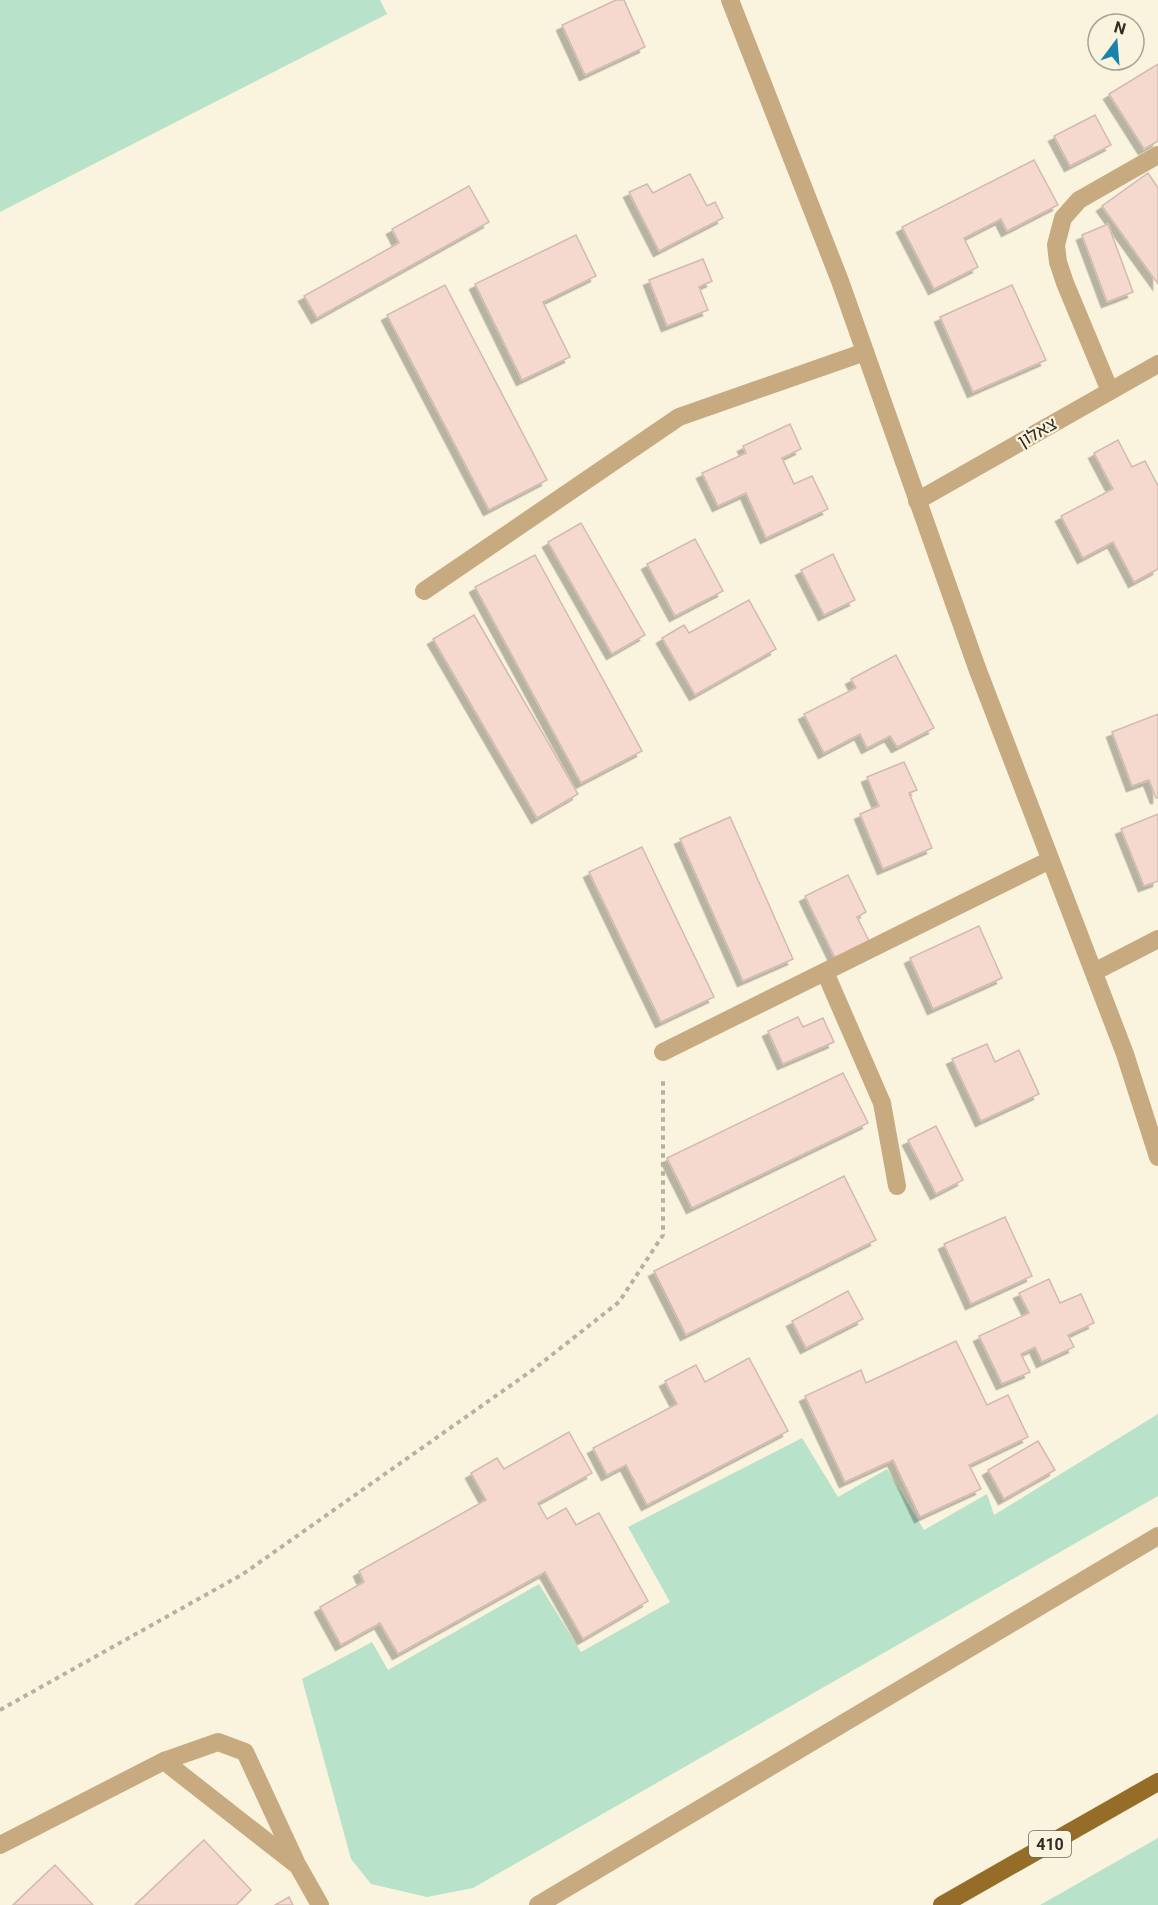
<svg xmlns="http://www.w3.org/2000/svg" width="1158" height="1905" viewBox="0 0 1158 1905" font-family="Roboto,'Noto Sans Hebrew',sans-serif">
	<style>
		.green { fill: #b8e2ca }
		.building { fill: #f5d9cf; stroke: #d2bab1; stroke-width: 1.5; filter: url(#shadow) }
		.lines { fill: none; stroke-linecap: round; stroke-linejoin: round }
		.path { stroke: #b6b2a0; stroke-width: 4; stroke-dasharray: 4.5 4.5; stroke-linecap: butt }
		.minor { stroke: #c7aa80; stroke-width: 18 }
		.major { stroke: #966d28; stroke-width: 18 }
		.labels { text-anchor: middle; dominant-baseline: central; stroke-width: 4.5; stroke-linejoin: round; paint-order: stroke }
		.shield { fill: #faf4de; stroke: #6b685c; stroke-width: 1.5 }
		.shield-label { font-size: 16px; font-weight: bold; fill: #2e2c24 }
		.street-label { font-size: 18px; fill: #2e2c24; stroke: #faf4de }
	</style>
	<defs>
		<filter id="shadow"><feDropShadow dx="-5.5" dy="5.5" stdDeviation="0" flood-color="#0004"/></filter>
	</defs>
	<rect width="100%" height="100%" fill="#faf4de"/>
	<g class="green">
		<path d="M0 0H380L387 14 0 212Z"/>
		<path d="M1158 1414V1496L473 1888 427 1897 371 1884 351 1859 302 1679 372 1642 388 1670 539 1584 581 1652 670 1602 628 1527 802 1438 838 1497 887 1469 924 1530 987 1494 994 1515Z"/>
		<path d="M1158 1838V1905H1040Z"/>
	</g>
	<g class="building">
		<path d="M616 0H624L645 47 585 75 562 25Z"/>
		<path d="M1158 64V141L1144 149 1109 94Z"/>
		<path d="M1095 115 1111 145 1070 166 1054 136Z"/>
		<path d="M1034 160 1058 205 1007 231 1001 219 964 238 978 267 934 289 902 227Z"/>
		<path d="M1148 173 1158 188V284L1102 206Z"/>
		<path d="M690 174 707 206 715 202 723 218 659 251 629 192 647 184 653 193Z"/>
		<path d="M469 186 489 222 317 318 304 296 399 243 392 229Z"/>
		<path d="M1108 224 1133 292 1107 302 1082 235Z"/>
		<path d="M576 235 596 276 543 302 570 357 522 380 475 284Z"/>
		<path d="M703 259 712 281 699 287 708 310 667 326 649 280Z"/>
		<path d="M445 285 547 480 489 510 387 315Z"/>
		<path d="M1012 285 1046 360 973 392 940 317Z"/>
		<path d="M790 424 801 449 782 458 794 484 812 476 828 509 766 538 746 493 718 506 702 473 746 453 743 446Z"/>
		<path d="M1118 440 1132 467 1145 461 1158 486V569L1134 582 1113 542 1083 558 1061 516 1113 489 1094 453Z"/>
		<path d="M581 523 645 635 612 654 548 542Z"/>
		<path d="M695 539 723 591 675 616 647 564Z"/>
		<path d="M833 554 855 600 824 615 801 570Z"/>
		<path d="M535 555 642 751 581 783 475 587Z"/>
		<path d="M749 600 776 649 695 695 662 638 684 625 689 633Z"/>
		<path d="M474 615 578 794 537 818 433 639Z"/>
		<path d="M896 655 934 728 897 747 890 736 867 748 860 734 824 753 804 714 856 688 851 679Z"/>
		<path d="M1158 714V798H1156L1149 780 1132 786 1112 732Z"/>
		<path d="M904 762 917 790 909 793 932 848 883 869 860 814 879 806 867 777Z"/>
		<path d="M1158 814V881L1144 886 1121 829Z"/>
		<path d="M730 817 793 959 743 981 680 839Z"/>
		<path d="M642 847 714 997 661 1022 589 872Z"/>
		<path d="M848 875 866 912 857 917 869 941 835 958 805 896Z"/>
		<path d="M979 926 1002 978 933 1009 910 958Z"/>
		<path d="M798 1017 803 1027 823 1018 834 1042 783 1064 768 1031Z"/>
		<path d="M987 1044 995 1062 1019 1050 1039 1094 981 1121 952 1059Z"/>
		<path d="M843 1073 868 1123 692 1208 667 1158Z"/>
		<path d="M936 1126 963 1180 936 1194 908 1140Z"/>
		<path d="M844 1176 876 1240 686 1335 654 1271Z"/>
		<path d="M1005 1217 1032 1276 971 1304 944 1244Z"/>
		<path d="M1049 1279 1060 1303 1081 1294 1094 1323 1068 1335 1074 1347 1042 1362 1035 1347 1021 1354 1030 1372 1002 1384 979 1336 1029 1313 1019 1293Z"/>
		<path d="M848 1291 863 1319 806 1348 792 1321Z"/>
		<path d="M956 1341 987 1405 1008 1395 1028 1437 969 1465 981 1489 920 1517 893 1460 845 1482 805 1396 861 1370 866 1383Z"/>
		<path d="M749 1358 788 1431 647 1505 626 1465 607 1475 593 1448 677 1404 665 1381 696 1365 705 1382Z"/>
		<path d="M569 1432 592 1473 538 1503 547 1519 566 1508 576 1525 599 1513 648 1601 583 1639 545 1572 398 1654 380 1623 341 1645 320 1607 364 1582 359 1571 486 1500 471 1473 497 1458 504 1469Z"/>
		<path d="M1038 1441 1055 1470 1004 1499 988 1470Z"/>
		<path d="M204 1840 251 1890 236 1905H135Z"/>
		<path d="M55 1865 93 1905H13Z"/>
		<path d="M289 1897 293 1905H275Z"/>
	</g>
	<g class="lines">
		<path class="path" d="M0 1710 243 1574 534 1369 619 1302 663 1235V1077"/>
		<g class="minor">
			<path d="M730 0 840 281 977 668 1125 1054 1158 1157"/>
			<path d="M1110 391 1065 283 1058 262 1056 245 1063 218 1079 200 1158 155"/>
			<path d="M917 501 1158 364"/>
			<path d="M424 591 679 417 865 352"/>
			<path d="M825 972 882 1103 897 1186"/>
			<path d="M1094 972 1158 939"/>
			<path d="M663 1052 1050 860"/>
			<path d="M164 1761 218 1742 245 1752 296 1862"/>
			<path d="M0 1845 164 1761 298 1866 320 1905"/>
			<path d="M538 1905 1158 1536"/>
		</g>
		<path class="major" d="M942 1905 1158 1782"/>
	</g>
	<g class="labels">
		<rect class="shield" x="1029" y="1831" width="42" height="26" rx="4.5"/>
		<g class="shield-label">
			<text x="1050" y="1844">410</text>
		</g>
		<g class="street-label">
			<text transform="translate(1037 432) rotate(-30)">צאלון</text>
		</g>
	</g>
	<g transform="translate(1116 42) rotate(16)"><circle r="28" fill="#faf4de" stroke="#a8a494" stroke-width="1.5"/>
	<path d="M0-4.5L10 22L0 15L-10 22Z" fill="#1883ac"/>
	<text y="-9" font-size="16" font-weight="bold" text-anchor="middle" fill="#2e2c24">N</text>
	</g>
</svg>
